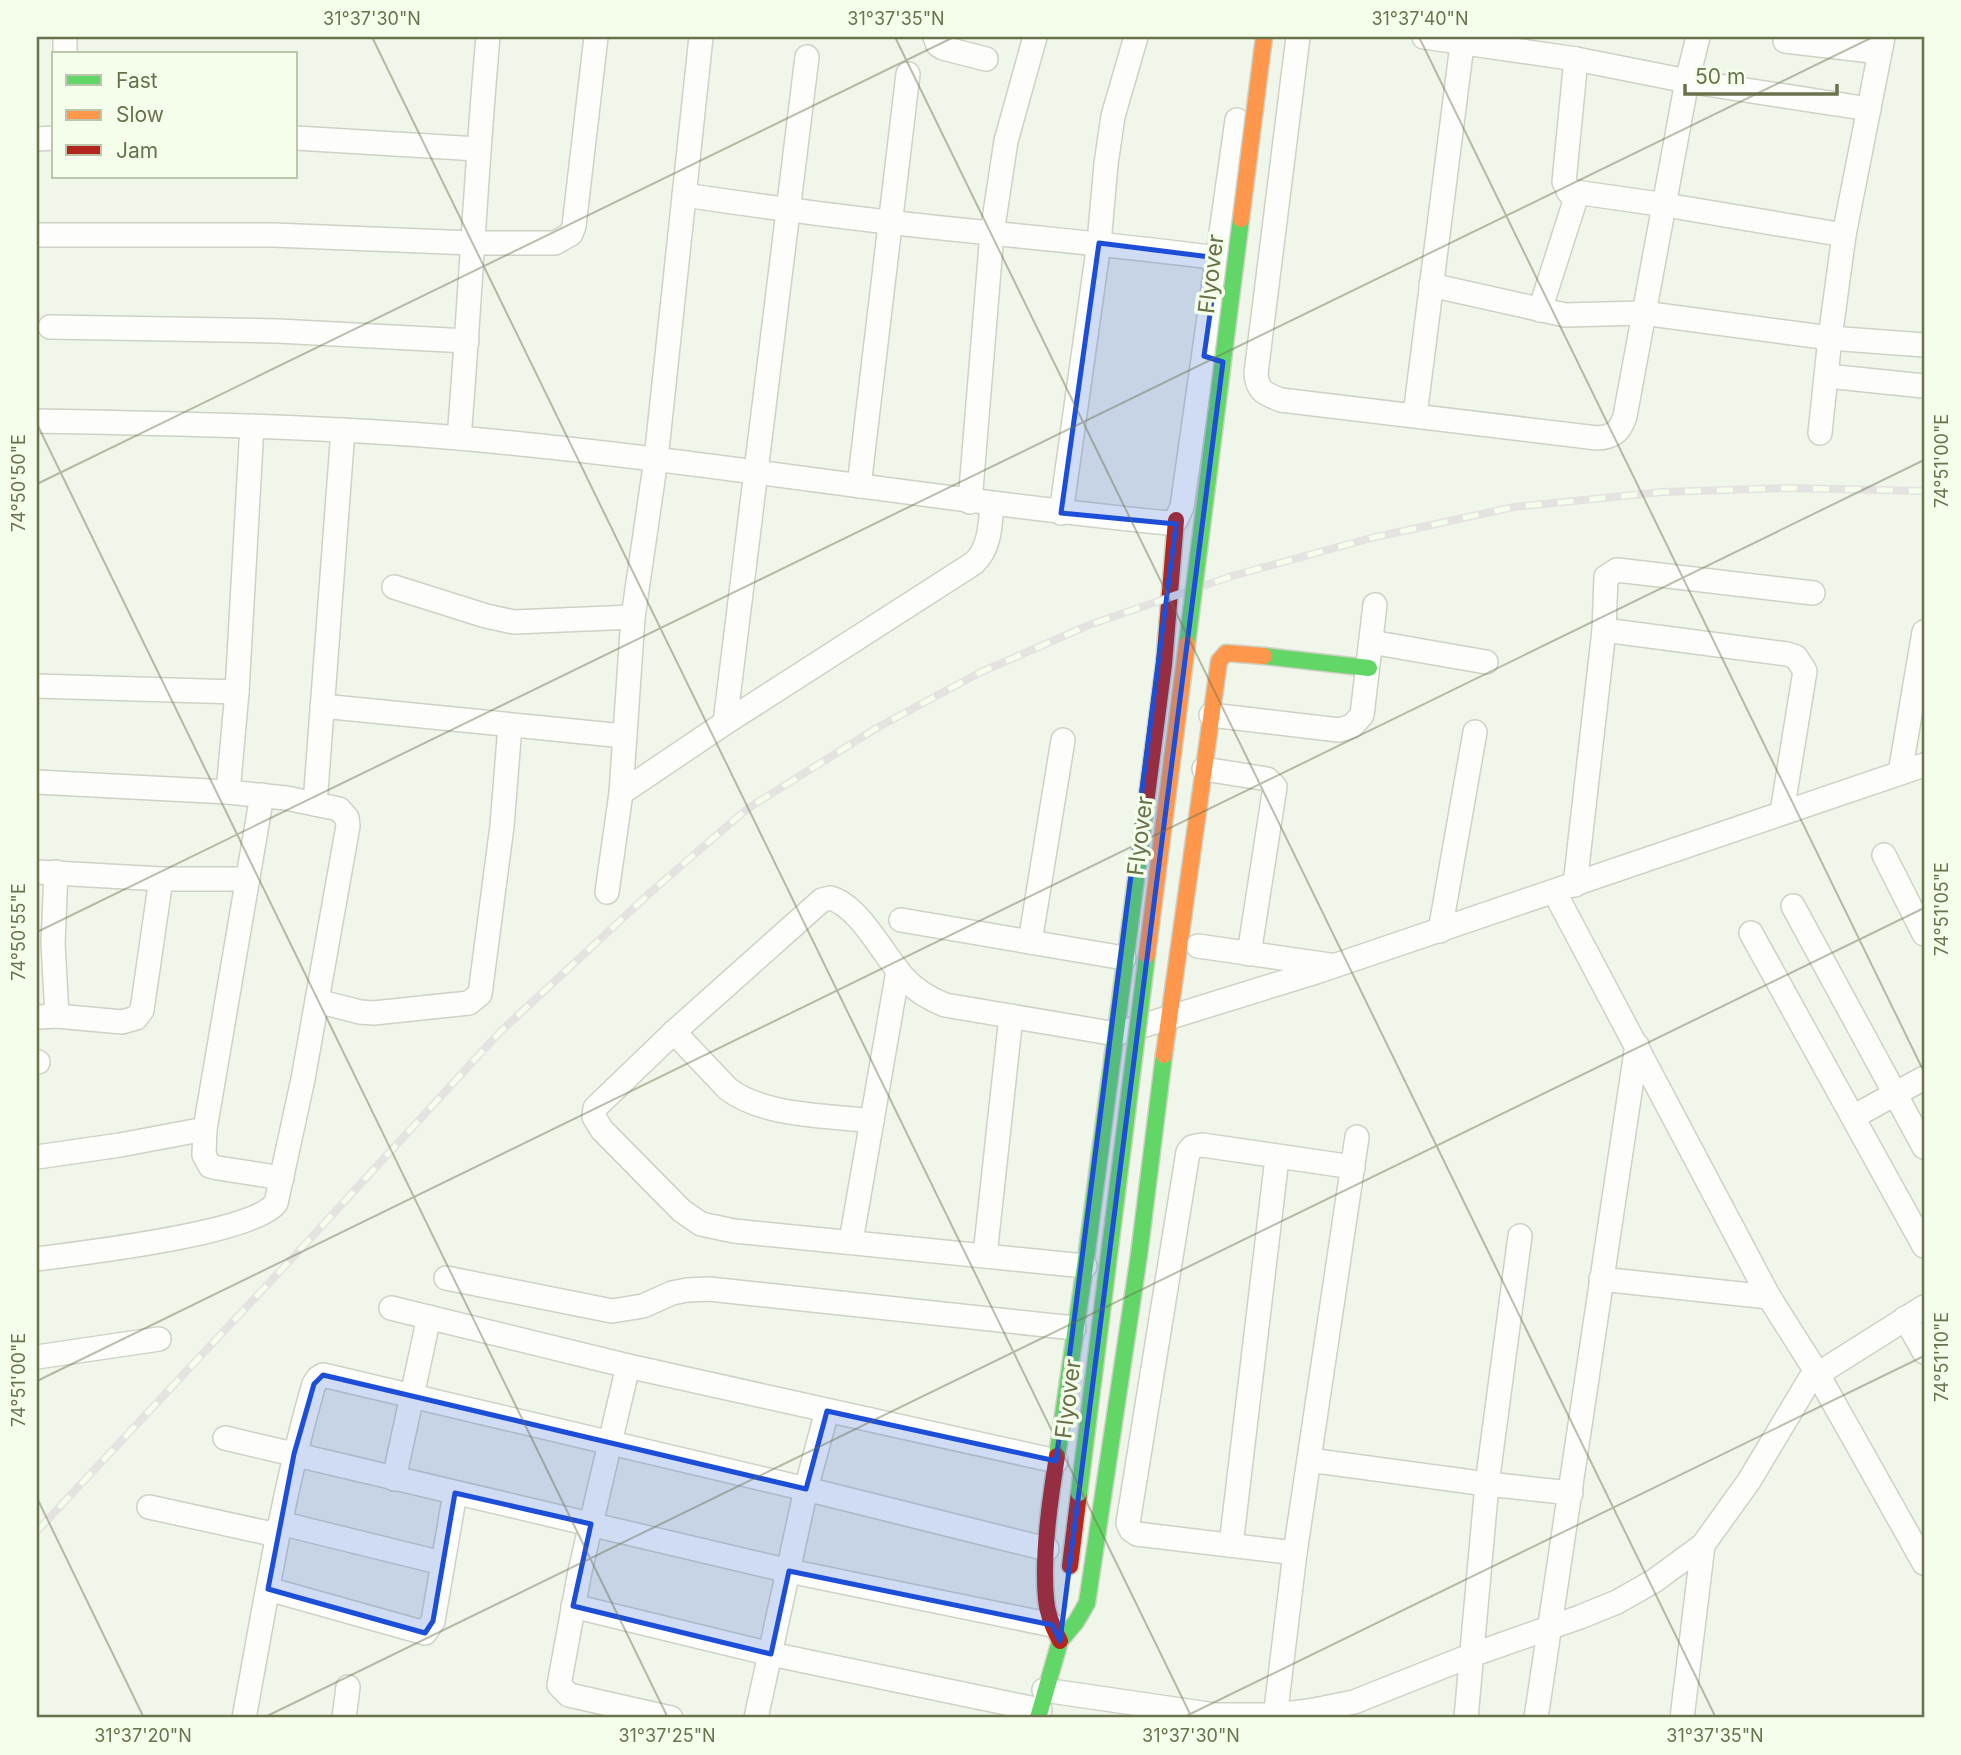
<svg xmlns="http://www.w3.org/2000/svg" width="1961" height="1755" viewBox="0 0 1961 1755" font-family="Inter,sans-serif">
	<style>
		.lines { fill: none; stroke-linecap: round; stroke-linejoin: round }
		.street-casing { stroke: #cdd2c4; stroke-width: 26 }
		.fast-casing { stroke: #cdd2c4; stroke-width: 19 }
		.slow-casing { stroke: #cdd2c4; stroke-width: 19 }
		.jam-casing { stroke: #cdd2c4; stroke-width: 19 }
		.street { stroke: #fdfefc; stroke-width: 23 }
		.fast { stroke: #63d668; stroke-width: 16 }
		.slow { stroke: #ff974d; stroke-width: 16 }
		.jam { stroke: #b3261e; stroke-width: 16 }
		.rail-casing { stroke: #e5e2e2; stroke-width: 8 }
		.rail { stroke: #f5feeb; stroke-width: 5; stroke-dasharray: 16; stroke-linecap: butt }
		.fast-bridge-casing { stroke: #cdd2c4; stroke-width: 19; stroke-linecap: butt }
		.slow-bridge-casing { stroke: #cdd2c4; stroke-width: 19; stroke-linecap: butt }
		.fast-bridge { stroke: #63d668; stroke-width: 16 }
		.slow-bridge { stroke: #ff974d; stroke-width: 16 }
		.marked { fill: #1d4ed8; fill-opacity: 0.2; stroke: #1d4ed8; stroke-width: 5; stroke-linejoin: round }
		.ticks { fill: none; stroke: #6a724c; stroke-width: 2; stroke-opacity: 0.45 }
		.labels { text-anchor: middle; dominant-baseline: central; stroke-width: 7; stroke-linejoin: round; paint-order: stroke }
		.street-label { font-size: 23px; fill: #6a724c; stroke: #f5feeb }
		.neatline { fill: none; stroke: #6a724c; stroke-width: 2.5 }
		.ticks-label { font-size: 18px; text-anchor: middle; fill: #6a724c }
	</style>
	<rect width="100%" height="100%" fill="#f0f6ea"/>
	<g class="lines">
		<g class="street-casing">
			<g id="street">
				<path d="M65 37V54"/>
				<path d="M935 37 938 45 943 48 986 59"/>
				<path d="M1298 37 1256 373C1257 391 1265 394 1281 400L1597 438C1613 437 1620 432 1625 416L1687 81 1698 37"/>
				<path d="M1424 37 1576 59 1687 81 1869 109"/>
				<path d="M1785 41 1880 52"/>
				<path d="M296 138 478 149"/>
				<path d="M37 139 54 138"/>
				<path d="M1568 191 1666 205 1844 235"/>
				<path d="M684 195C786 210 888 223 991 233 1067 241 1142 248 1218 258"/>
				<path d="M37 235H273L472 243H555L571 234 574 226 596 37"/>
				<path d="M1431 285 1565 315 1643 313 1830 338 1924 345"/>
				<path d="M1540 310 1574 204 1573 197 1564 182 1576 59"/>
				<path d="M50 327 278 331 467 341"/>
				<path d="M1827 376 1924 386"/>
				<path d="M1415 415 1463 37"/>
				<path d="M37 421C177 424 319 426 459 438 696 459 931 500 1168 523L1176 520 1182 507 1237 120"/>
				<path d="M1820 433 1830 338 1844 235 1883 37"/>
				<path d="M459 438C470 304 476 170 488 37"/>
				<path d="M859 486 908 74"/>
				<path d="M970 502 992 233 1006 141 1035 37"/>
				<path d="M1061 513 1099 243 1106 164 1113 116 1136 37"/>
				<path d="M394 587 486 616 514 622 633 617"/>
				<path d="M1604 630 1787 654 1796 657 1805 671 1782 812"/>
				<path d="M1371 642 1486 662"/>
				<path d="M37 686 237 692"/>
				<path d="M322 706 624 736"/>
				<path d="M1211 715 1339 730 1352 726 1362 715 1375 605"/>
				<path d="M725 723 807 57"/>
				<path d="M1204 769 1267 779 1275 787 1249 954"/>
				<path d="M1900 773 1924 632"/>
				<path d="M37 782 228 792 286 798 339 809 347 818 348 826 303 1079 276 1203C252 1234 81 1253 37 1259"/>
				<path d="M228 792 237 692 252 426"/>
				<path d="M621 793 725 723 974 563C990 548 990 526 992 505"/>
				<path d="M262 795 205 1129 204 1155 210 1166 218 1168 282 1178"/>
				<path d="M315 804 343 430"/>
				<path d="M1884 855 1924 934"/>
				<path d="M37 872 161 879H248"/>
				<path d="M56 872 53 944 57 1016"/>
				<path d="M1575 885 1604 630 1606 577 1617 570 1813 593"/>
				<path d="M607 892 621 793 633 617 656 459 701 37"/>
				<path d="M1555 893 1769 1297 1817 1373 1924 1563"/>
				<path d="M1793 906 1924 1147"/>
				<path d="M901 920 1124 958"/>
				<path d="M1440 931 1475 732"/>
				<path d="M1751 933 1924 1246"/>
				<path d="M1030 942 1063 740"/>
				<path d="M1198 946 1330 965"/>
				<path d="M317 1001 360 1012 374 1013 469 1003 480 994 502 826 510 726"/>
				<path d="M37 1017 57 1016 122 1022 136 1018 142 1010 161 879"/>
				<path d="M674 1032 728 1089C765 1117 827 1115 872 1121"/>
				<path d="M37 1062H38"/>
				<path d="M1853 1117 1924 1078"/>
				<path d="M37 1157 120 1145 205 1129"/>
				<path d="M851 1241 898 971"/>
				<path d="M985 1255 1011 1016"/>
				<path d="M1085 1266 734 1231 701 1224 682 1211 602 1130 594 1117 595 1108 674 1032 822 900 830 898C859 905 884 956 904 978 915 990 930 999 945 1005L1116 1034 1316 972 1924 765"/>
				<path d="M446 1278 612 1311 643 1306 672 1293 687 1290 709 1289 1074 1328"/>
				<path d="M1601 1279 1769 1297"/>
				<path d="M391 1308 628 1366 1056 1461"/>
				<path d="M1905 1318 1924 1352"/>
				<path d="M37 1357 159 1339"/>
				<path d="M628 1366 580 1571 559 1685 569 1695 671 1718"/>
				<path d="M225 1438 789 1571 1052 1625"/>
				<path d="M1309 1460 1487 1484 1571 1493"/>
				<path d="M394 1479 429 1317"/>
				<path d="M149 1507 277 1535"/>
				<path d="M280 1523 442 1563"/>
				<path d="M1231 1545 1277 1158"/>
				<path d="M1295 1553 1137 1534 1131 1530 1128 1523 1188 1152 1192 1147 1202 1145 1353 1167"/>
				<path d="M268 1589 425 1633 433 1621 455 1493"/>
				<path d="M573 1606 771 1654 1040 1710"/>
				<path d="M1044 1690 1215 1715H1275L1309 1711 1354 1702 1472 1655 1580 1617 1617 1602 1654 1581 1703 1545 1749 1481 1810 1379 1924 1307"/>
				<path d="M244 1718C265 1606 282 1494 314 1384L318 1378 323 1375 806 1489 1047 1549"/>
				<path d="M344 1718 348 1687"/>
				<path d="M756 1718 806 1489 827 1411"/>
				<path d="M1275 1718 1295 1553 1357 1137"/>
				<path d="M1466 1718 1487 1484 1520 1236"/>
				<path d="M1536 1718 1637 1045"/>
				<path d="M1682 1718 1703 1545"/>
			</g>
		</g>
		<g class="fast-casing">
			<g id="fast">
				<path d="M1264 656 1369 668"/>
				<path d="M1057 1456 1085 1266 1145 811"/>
				<path d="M1038 1718 1060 1641 1076 1622 1087 1603 1139 1255 1164 1055"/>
			</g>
		</g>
		<g class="slow-casing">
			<path id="slow" d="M1164 1055 1219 661 1226 653 1264 656"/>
		</g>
		<g class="jam-casing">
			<g id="jam">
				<path d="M1145 811 1164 664 1176 520"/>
				<path d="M1057 1456C1050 1500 1042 1555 1046 1599 1047 1614 1053 1628 1060 1641"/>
				<path d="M1070 1566 1079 1493"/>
			</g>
		</g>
		<use href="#street" class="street"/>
		<use href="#fast" class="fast"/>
		<use href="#slow" class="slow"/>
		<use href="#jam" class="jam"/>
		<g class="rail-casing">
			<path id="rail" d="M37 1531 298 1252 500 1032 652 891 747 809 875 729 979 673 1089 625 1232 576 1371 538 1514 507 1663 492 1787 488 1924 491"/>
		</g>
		<use href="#rail" class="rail"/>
		<g class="fast-bridge-casing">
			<g id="fast-bridge">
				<path d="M1187 644 1241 219"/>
				<path d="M1079 1493 1147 955"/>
			</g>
		</g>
		<g class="slow-bridge-casing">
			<g id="slow-bridge">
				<path d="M1241 219 1264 37"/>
				<path d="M1147 955 1187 644"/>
			</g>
		</g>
		<use href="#fast-bridge" class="fast-bridge"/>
		<use href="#slow-bridge" class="slow-bridge"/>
	</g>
	<path class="marked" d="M1099 243 1218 258 1204 356 1223 362 1060 1641 1052 1625 789 1571 771 1654 573 1606 591 1524 455 1493 433 1621 425 1633 268 1589 294 1454 314 1384 323 1375 806 1489 827 1411 1056 1461 1176 524 1061 513Z"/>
	<path class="ticks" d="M372 37 1192 1718M895 37 1716 1718M1419 37 1924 1072M37 424 668 1718M37 484 954 37M37 932 1873 37M37 1381 1924 460M37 1498 144 1718M263 1718 1924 908M1182 1718 1924 1356"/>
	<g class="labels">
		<g class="street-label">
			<text transform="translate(1211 274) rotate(-83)">Flyover</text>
			<text transform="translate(1140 836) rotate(-83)">Flyover</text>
			<text transform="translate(1068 1399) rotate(-83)">Flyover</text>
		</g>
	</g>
	<rect width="1961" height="1755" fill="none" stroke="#f5feeb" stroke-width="77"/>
	<rect x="52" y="52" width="245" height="126" fill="#f5feeb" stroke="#bdc6ab" stroke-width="2"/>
	<rect x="66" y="75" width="35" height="10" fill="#63d668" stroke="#bdc6ab" stroke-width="2"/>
	<text x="116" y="88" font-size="21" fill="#6a724c">Fast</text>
	<rect x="66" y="110" width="35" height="10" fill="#ff974d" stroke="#bdc6ab" stroke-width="2"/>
	<text x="116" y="122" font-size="21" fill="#6a724c">Slow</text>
	<rect x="66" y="145" width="35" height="10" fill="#b3261e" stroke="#bdc6ab" stroke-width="2"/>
	<text x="116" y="158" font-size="21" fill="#6a724c">Jam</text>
	<path d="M1685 84v10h152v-10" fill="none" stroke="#6a724c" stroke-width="3.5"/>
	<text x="1695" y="84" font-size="21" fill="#6a724c" stroke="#f5feeb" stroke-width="5" paint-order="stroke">50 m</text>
	<rect x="38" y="38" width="1885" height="1678" class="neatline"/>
	<g class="ticks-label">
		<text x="372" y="25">31°37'30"N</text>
		<text x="896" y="25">31°37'35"N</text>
		<text x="1420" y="25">31°37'40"N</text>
		<text transform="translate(1942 461) rotate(-90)" y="6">74°51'00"E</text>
		<text transform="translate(19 483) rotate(-90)" y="6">74°50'50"E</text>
		<text transform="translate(1942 909) rotate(-90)" y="6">74°51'05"E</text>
		<text transform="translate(19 932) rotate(-90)" y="6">74°50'55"E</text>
		<text transform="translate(1942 1357) rotate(-90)" y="6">74°51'10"E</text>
		<text transform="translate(19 1380) rotate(-90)" y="6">74°51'00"E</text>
		<text x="143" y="1742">31°37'20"N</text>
		<text x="667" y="1742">31°37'25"N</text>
		<text x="1191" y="1742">31°37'30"N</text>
		<text x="1715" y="1742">31°37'35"N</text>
	</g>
</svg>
